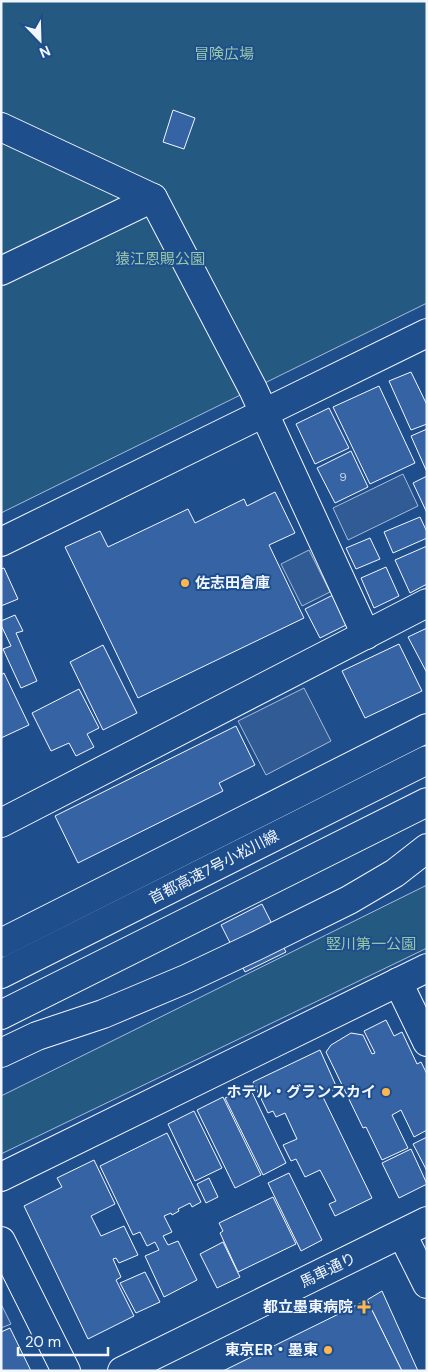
<svg xmlns="http://www.w3.org/2000/svg" width="428" height="1372" viewBox="0 0 428 1372" font-family="'DM Sans','Noto Sans JP',sans-serif">
	<style>
		.park { fill: #245a82; stroke: #a8bbd7 }
		.parking { fill: #305b95; stroke: #a8bbd7 }
		.building { fill: #3563a3; stroke: #f2f6ff }
		.lines { fill: none; stroke-linecap: round; stroke-linejoin: round }
		.street-casing { stroke: #f2f6ff; stroke-width: 30 }
		.secondary-casing { stroke: #f2f6ff; stroke-width: 30 }
		.highway-casing { stroke: #f2f6ff; stroke-width: 30 }
		.street { stroke: #1f4e8c; stroke-width: 28 }
		.secondary { stroke: #1f4e8c; stroke-width: 28 }
		.highway { stroke: #1f4e8c; stroke-width: 28 }
		.poi-dot { fill: #ffb74d; stroke: #1f4e8c; stroke-width: 2 }
		.labels { text-anchor: middle; dominant-baseline: central; stroke-width: 4; stroke-linejoin: round; paint-order: stroke }
		.number-label { font-size: 12px; fill: #c3d1e8 }
		.park-label { font-size: 15px; fill: #97c8a6; stroke: #1f4e8c }
		.poi-label { font-size: 15px; font-weight: bold; fill: #f2f6ff; stroke: #1f4e8c; text-anchor: end }
		.street-label { font-size: 15px; fill: #f2f6ff; stroke: #1f4e8c }
	</style>
	<rect width="100%" height="100%" fill="#1f4e8c"/>
	<g class="park">
		<path d="M1 1H427V303L1 513Z"/>
		<path d="M427 885V948L1 1154V1096Z"/>
	</g>
	<g class="parking">
		<path d="M403 474 418 506 348 540 333 508Z"/>
		<path d="M309 550 330 592 302 606 281 564Z"/>
		<path d="M304 688 331 741 266 775 238 721Z"/>
		<path d="M1 1304 11 1324 1 1328Z"/>
	</g>
	<g class="building">
		<path d="M173 110 195 118 184 149 163 142Z"/>
		<path d="M411 372 427 405V424L411 430 389 381Z"/>
		<path d="M379 386 415 463 370 484 333 407Z"/>
		<path d="M329 408 349 448 315 464 296 424Z"/>
		<path d="M427 429V470H426L411 436Z"/>
		<path d="M351 451 368 487 335 503 317 468Z"/>
		<path d="M427 476V513L413 483Z"/>
		<path d="M275 492 295 533 269 545 304 618 138 698 65 547 100 531 108 547 188 509 195 523 244 499 247 506Z"/>
		<path d="M420 517 427 532V538L393 553 384 532Z"/>
		<path d="M370 538 380 559 356 569 346 548Z"/>
		<path d="M427 546V584L410 593 395 560Z"/>
		<path d="M386 567 399 596 374 608 361 578Z"/>
		<path d="M4 568 18 599 1 606V569Z"/>
		<path d="M333 595 348 624 320 638 305 609Z"/>
		<path d="M15 615 23 631 16 633 37 681 21 688 3 649 11 646 1 625V621Z"/>
		<path d="M427 628V673L408 637Z"/>
		<path d="M399 644 422 691 365 718 342 671Z"/>
		<path d="M103 645 137 713 103 730 70 662Z"/>
		<path d="M4 673 29 725 1 738V675Z"/>
		<path d="M79 689 99 728 87 734 94 747 76 756 69 743 51 751 32 713Z"/>
		<path d="M236 726 255 765 219 783 223 791 78 863 55 816Z"/>
		<path d="M262 904 286 952 245 972 221 925Z"/>
		<path d="M386 1020 394 1036 402 1032 417 1064 421 1062 427 1074V1130L414 1137 401 1110 392 1115 408 1148 382 1160 366 1127 363 1128 326 1052 331 1045 351 1033 363 1035 372 1054 375 1053 364 1031Z"/>
		<path d="M320 1050 337 1088 322 1095 372 1198 335 1216 329 1204 336 1201 320 1170 305 1177 296 1159 291 1161 283 1145 297 1139 285 1113 276 1117 273 1111 268 1113 253 1082Z"/>
		<path d="M249 1086 286 1163 263 1175 225 1098Z"/>
		<path d="M223 1097 261 1175 235 1188 197 1110Z"/>
		<path d="M194 1111 222 1168 195 1181 168 1124Z"/>
		<path d="M167 1133 201 1202 192 1207 190 1203 178 1209 179 1211 172 1215 171 1213 164 1216 172 1232 163 1236 168 1245 178 1241 197 1280 164 1297 145 1256 159 1250 155 1242 147 1246 140 1232 133 1235 100 1166Z"/>
		<path d="M427 1137V1171L413 1144Z"/>
		<path d="M411 1149 427 1184 399 1198 382 1163Z"/>
		<path d="M94 1160 115 1204 91 1216 101 1236 124 1226 138 1255 119 1263 116 1258 113 1259 121 1277 116 1280 134 1316 88 1339 24 1206 62 1187 57 1178Z"/>
		<path d="M289 1173 322 1240 301 1251 268 1183Z"/>
		<path d="M209 1178 218 1197 206 1203 197 1184Z"/>
		<path d="M273 1197 296 1244 238 1272 220 1233 223 1231 219 1223Z"/>
		<path d="M223 1242 240 1277 217 1288 200 1254Z"/>
		<path d="M145 1272 160 1302 136 1313 120 1283Z"/>
		<path d="M382 1291 418 1371H402L367 1300Z"/>
		<path d="M367 1300 402 1371H223Z"/>
		<path d="M10 1328 31 1371H1V1332Z"/>
	</g>
	<g class="lines">
		<g class="street-casing">
			<g id="street">
				<path d="M1 127 153 198 253 389 366 635"/>
				<path d="M1 271 153 198"/>
				<path d="M1 823 427 603"/>
				<path d="M398 982 427 1042"/>
				<path d="M1 1177 427 968"/>
				<path d="M402 1234 427 1284"/>
				<path d="M1 1241 66 1371"/>
			</g>
		</g>
		<g class="secondary-casing">
			<g id="secondary">
				<path d="M1 542 427 333"/>
				<path d="M122 1371 427 1221"/>
			</g>
		</g>
		<g class="highway-casing">
			<g id="highway">
				<path d="M1 943 427 728"/>
				<path d="M1 974 427 760"/>
				<path d="M1 1015 427 802"/>
				<path d="M1 1053 37 1036 103 1014 186 979 256 946 349 900 395 873 427 848"/>
			</g>
		</g>
		<use href="#street" class="street"/>
		<use href="#secondary" class="secondary"/>
		<use href="#highway" class="highway"/>
	</g>
	<g class="poi-dot">
		<circle cx="185" cy="583" r="5"/>
		<circle cx="386" cy="1092" r="5"/>
		<path d="M361.5 1299.5h5v5h5v5h-5v5h-5v-5h-5v-5h5z"/>
		<circle cx="328" cy="1350" r="5"/>
	</g>
	<g class="labels">
		<g class="number-label">
			<text x="343" y="477">9</text>
		</g>
		<g class="park-label">
			<text x="224" y="54">冒険広場</text>
			<text x="160" y="259">猿江恩賜公園</text>
			<text x="371" y="944">竪川第一公園</text>
		</g>
		<g class="poi-label">
			<text x="195" y="583" text-anchor="start">佐志田倉庫</text>
			<text x="376" y="1092">ホテル・グランスカイ</text>
			<text x="353" y="1307">都立墨東病院</text>
			<text x="318" y="1350">東京ER・墨東</text>
		</g>
		<g class="street-label">
			<text transform="translate(214 867) rotate(-27)">首都高速7号小松川線</text>
			<text transform="translate(328 1270) rotate(-26)">馬車通り</text>
		</g>
	</g>
	<rect width="428" height="1372" fill="none" stroke="#f2f6ff" stroke-width="5"/>
	<g transform="translate(40 40) rotate(157)" stroke="#1f4e8c" stroke-width="4" paint-order="stroke">
	<path d="M0-4L9 19L0 12L-9 19Z" fill="#f2f6ff"/>
	<text y="-8" font-size="14" font-weight="bold" text-anchor="middle" fill="#f2f6ff">N</text>
	</g>
	<path d="M18 1347v8h90v-8" fill="none" stroke="#f2f6ff" stroke-width="2.5"/>
	<text x="25" y="1347" font-size="15" fill="#f2f6ff" stroke="#1f4e8c" stroke-width="4" paint-order="stroke">20 m</text>
</svg>
